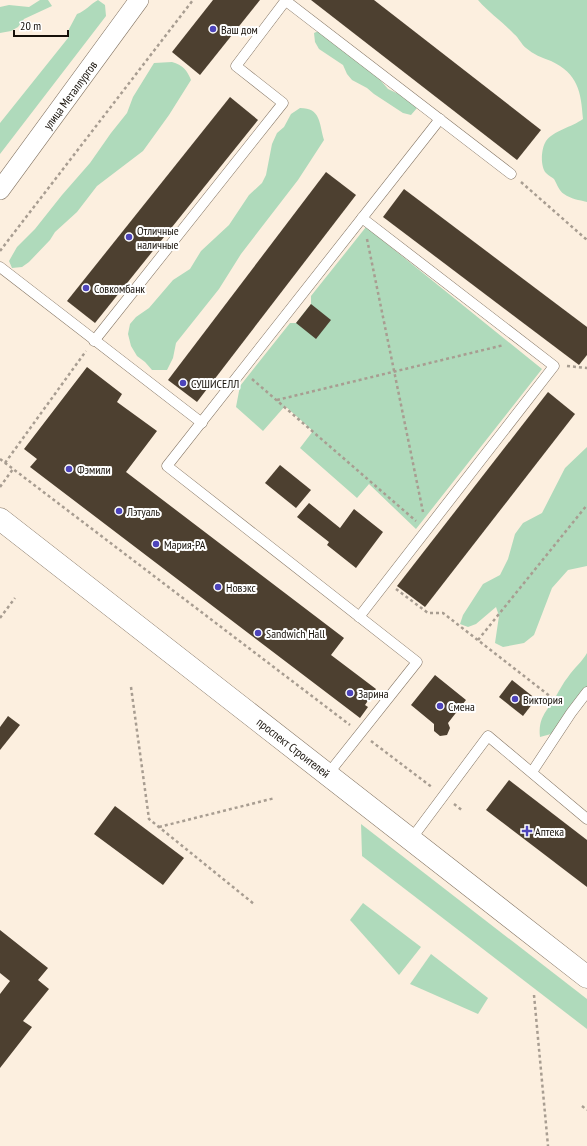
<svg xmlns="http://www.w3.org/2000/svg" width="587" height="1146" viewBox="0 0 587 1146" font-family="'PT Sans Narrow',sans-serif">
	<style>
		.green { fill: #afdabb }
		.building { fill: #4d4030 }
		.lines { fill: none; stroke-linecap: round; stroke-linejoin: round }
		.lane-casing { stroke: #837463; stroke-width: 11 }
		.street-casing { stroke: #837463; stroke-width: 20 }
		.secondary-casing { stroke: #837463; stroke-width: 23 }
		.path { stroke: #a89d91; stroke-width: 2.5; stroke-dasharray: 3 3; stroke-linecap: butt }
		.lane { stroke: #fff; stroke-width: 10 }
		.street { stroke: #fff; stroke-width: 19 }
		.secondary { stroke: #fff; stroke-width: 22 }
		.poi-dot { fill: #4d44bb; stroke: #fff; stroke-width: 1.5 }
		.labels { text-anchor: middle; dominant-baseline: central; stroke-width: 4; stroke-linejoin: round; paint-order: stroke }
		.poi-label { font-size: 12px; fill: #161009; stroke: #fff; text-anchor: start }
		.street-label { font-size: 12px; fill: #161009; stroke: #fff }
	</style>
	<rect width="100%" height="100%" fill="#fcefdf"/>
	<g class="green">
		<path d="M40 0H48L52 6 24 19 18 27 11 31 0 33V7L9 5 29 7Z"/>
		<path d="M98 0 105 5 106 16 0 154V123L68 38 69 29 77 14C86 11 90 4 98 0Z"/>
		<path d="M478 0H587V202C579 200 571 199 564 194 559 191 557 184 554 179 552 177 549 176 546 173 540 166 541 149 546 141 553 131 572 127 583 119 581 91 578 74 551 61 542 58 533 54 526 48 521 44 519 38 514 34 503 22 489 13 478 0Z"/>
		<path d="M321 30 376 75 388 89 403 96 417 108 411 115 403 113 374 94 367 88 352 80 347 74 343 65 319 49 315 42 314 33Z"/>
		<path d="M172 62C183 65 187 70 191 80L169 115 143 151 97 186 77 212 55 232 50 240 29 262 22 267 12 268 9 261 17 247 35 229 62 195 90 163 111 133 127 113 133 97 154 63Z"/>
		<path d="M300 108C321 108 319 123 324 140L298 180 241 254 219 289 176 343 173 358 167 370H152L145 362 137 356 131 346 128 334 130 324 136 317 149 308 173 280 190 269 201 251 229 225 249 195 262 183 266 175 272 144 277 133 284 127 291 114Z"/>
		<path d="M366 227 542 369 416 529 369 484 357 498 300 448 313 431 285 406 263 431 236 407 240 386 290 323H296L311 304V296Z"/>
		<path d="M587 447V566L568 570 552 588 534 635 524 643 503 647 495 643 499 616 496 607 476 624 468 627 460 624 463 615 483 584 500 575 508 559 515 534 523 523 542 513 565 468Z"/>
		<path d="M587 653V696L551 734 540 737C538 718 546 712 555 698 559 691 563 683 568 677 574 668 582 662 587 653Z"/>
		<path d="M361 824 587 999V1029L362 856Z"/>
		<path d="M363 903 421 947 399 975 350 920Z"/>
		<path d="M431 954 488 998 478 1014 410 984Z"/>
	</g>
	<g class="building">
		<path d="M213 0H260L200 75 172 52Z"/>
		<path d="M311 0H374L541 130 517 160Z"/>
		<path d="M230 97 258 120 95 323 67 301Z"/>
		<path d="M326 172 356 195 197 402 168 380Z"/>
		<path d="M404 189 587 327V355L579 365 383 217Z"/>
		<path d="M311 304 331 320 316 339 296 323Z"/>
		<path d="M87 367 122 394 117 402 157 431 126 472 344 638 331 655 376 689 365 705 368 707 360 718 30 467 37 459 24 449Z"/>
		<path d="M548 392 575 414 425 607 397 586Z"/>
		<path d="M280 465 311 490 296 508 265 483Z"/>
		<path d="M309 503 340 528 354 509 383 532 356 568 327 545 329 542 297 517Z"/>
		<path d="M435 675 466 700 448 723 450 728 447 735 440 736 434 731V724L411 705Z"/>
		<path d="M512 680 536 699 523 716 499 697Z"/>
		<path d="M8 716 20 725 0 750V727Z"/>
		<path d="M509 780 587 840V887L486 810Z"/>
		<path d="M115 806 184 858 163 885 94 834Z"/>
		<path d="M0 930 48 968 38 980 49 989 23 1021 32 1027 0 1068V994L10 981 0 973Z"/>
	</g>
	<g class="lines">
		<g class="lane-casing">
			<g id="lane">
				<path d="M286 1 511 174"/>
				<path d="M0 267 202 423"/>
				<path d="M94 341 283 103 236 66 286 0"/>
				<path d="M359 617 554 366 362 218"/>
				<path d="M532 772 571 713 587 692"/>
				<path d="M328 774 417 662 167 466 440 119"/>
				<path d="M412 838 488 736 587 819"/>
			</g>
		</g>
		<g class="street-casing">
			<g id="street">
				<path id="s1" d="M0 190 139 0"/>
			</g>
		</g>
		<g class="secondary-casing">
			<g id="secondary">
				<path id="s2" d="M0 519C196 671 392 823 587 977"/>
			</g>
		</g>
		<g class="path">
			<path d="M521 182 587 240"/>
			<path d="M367 239 423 512"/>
			<path d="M0 251 193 0"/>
			<path d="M567 366 587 368"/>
			<path d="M252 379 416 521"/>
			<path d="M277 400 504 345"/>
			<path d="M0 459 350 725"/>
			<path d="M5 463 86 351"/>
			<path d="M0 487 13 469"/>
			<path d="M396 589 428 613H443L560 704"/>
			<path d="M0 618 15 598"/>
			<path d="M478 640 587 505"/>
			<path d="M131 687 149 819 254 904"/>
			<path d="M371 741 433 788"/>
			<path d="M454 804 463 811"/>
			<path d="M159 827 275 798"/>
			<path d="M534 995 548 1146"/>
			<path d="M582 1106 587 1110"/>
		</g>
		<use href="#lane" class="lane"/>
		<use href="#street" class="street"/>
		<use href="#secondary" class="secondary"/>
	</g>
	<g class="poi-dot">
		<circle cx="213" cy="29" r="4"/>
		<circle cx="129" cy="237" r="4"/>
		<circle cx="86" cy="288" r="4"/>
		<circle cx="183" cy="383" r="4"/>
		<circle cx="69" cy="469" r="4"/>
		<circle cx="119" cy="511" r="4"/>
		<circle cx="156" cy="544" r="4"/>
		<circle cx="218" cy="587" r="4"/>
		<circle cx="258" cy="633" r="4"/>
		<circle cx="350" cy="693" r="4"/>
		<circle cx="515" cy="699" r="4"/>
		<circle cx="440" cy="706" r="4"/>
		<path d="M525 825h4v4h4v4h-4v4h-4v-4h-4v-4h4z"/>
	</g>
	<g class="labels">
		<g class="poi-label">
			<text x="221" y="29">Ваш дом</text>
			<text x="137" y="230">Отличные<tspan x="137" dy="14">наличные</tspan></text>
			<text x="94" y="288">Совкомбанк</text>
			<text x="191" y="383">СУШИСЕЛЛ</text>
			<text x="77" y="469">Фэмили</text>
			<text x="127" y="511">Лэтуаль</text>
			<text x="164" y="544">Мария-РА</text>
			<text x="226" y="587">Новэкс</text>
			<text x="266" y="633">Sandwich Hall</text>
			<text x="358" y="693">Зарина</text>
			<text x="523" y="699">Виктория</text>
			<text x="448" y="706">Смена</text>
			<text x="535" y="831">Аптека</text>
		</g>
		<g class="street-label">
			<text stroke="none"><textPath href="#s1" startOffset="118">улица Металлургов</textPath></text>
			<text stroke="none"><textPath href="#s2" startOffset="372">проспект Строителей</textPath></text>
		</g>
	</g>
	<path d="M14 30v6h54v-6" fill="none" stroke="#161009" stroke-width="2"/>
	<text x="20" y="30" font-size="12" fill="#161009" stroke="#ffffff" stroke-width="3" paint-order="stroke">20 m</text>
</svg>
